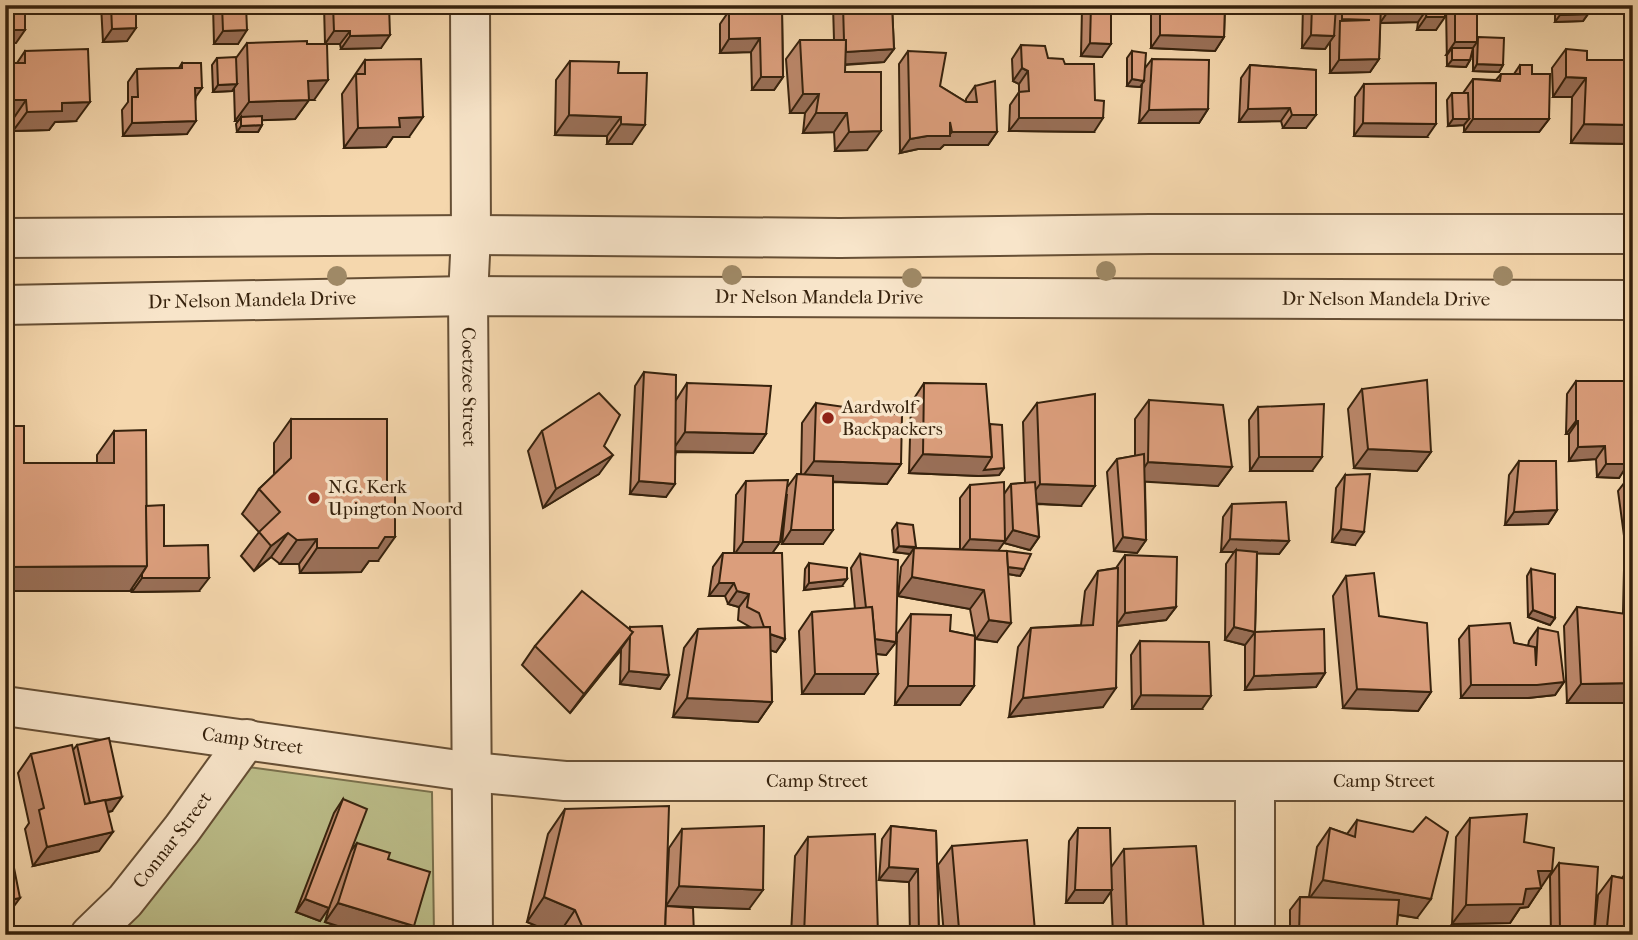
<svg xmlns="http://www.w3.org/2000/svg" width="1638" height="940" viewBox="0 0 1638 940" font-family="'IM FELL French Canon',serif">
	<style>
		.park { fill: #bcbe8a; stroke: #79704c; stroke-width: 2 }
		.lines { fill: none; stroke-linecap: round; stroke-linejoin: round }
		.minor-casing { stroke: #664f35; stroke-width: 42 }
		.minor { stroke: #f8e5ca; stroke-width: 38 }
		.tree { fill: #9f8966 }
		.wall { fill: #bc886b; stroke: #36220d; stroke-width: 2 }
		.shaded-wall { fill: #996f57; stroke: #36220d; stroke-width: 2 }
		.building { fill: #db9e7c; stroke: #36220d; stroke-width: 2 }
		.poi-dot { fill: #8f2418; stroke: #f8e5ca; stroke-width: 2.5 }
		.labels { text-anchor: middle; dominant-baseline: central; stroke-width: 7; stroke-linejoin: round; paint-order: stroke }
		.street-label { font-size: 19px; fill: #36220d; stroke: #f8e5ca }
		.poi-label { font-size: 19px; fill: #36220d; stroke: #f8e5ca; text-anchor: start }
	</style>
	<rect width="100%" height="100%" fill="#f5d7ad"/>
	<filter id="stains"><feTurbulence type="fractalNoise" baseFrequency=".00286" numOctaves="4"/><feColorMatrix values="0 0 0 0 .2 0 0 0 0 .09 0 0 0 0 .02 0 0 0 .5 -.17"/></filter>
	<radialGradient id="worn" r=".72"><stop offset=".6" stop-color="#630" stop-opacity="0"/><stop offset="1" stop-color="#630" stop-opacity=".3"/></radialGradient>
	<path class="park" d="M248 767 432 792 434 935H105Z"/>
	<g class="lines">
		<g class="minor-casing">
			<g id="minor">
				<path id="s1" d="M470 5 471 235 468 296 473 935"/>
				<path d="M5 238 471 235 840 238 1150 234H1633"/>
				<path id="s2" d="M5 305 468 296 1633 300"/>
				<path id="s3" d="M5 706 472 772 565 781H1633"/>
				<path d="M1255 781V935"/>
				<path id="s4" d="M90 935 125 901 182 829 247 739"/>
			</g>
		</g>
		<use href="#minor" class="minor"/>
	</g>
	<g class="tree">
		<circle cx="1106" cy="271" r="10"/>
		<circle cx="732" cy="275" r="10"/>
		<circle cx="337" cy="276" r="10"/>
		<circle cx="1503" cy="276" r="10"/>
		<circle cx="912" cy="278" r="10"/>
	</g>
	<g class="wall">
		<path d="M101 5H136L127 41 103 42Z"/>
		<path d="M213 5H246L238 44H214Z"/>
		<path d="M324 5H389L381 48 341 49 340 44H325Z"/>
		<path d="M833 5H892L894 49 884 62 845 65V72L867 150 835 151 834 132 803 133 805 113H790L786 59 800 40H834Z"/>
		<path d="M1083 5H1111L1102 57 1081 56 1082 8Z"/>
		<path d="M1155 5H1225L1224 37 1215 51 1151 48V11Z"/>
		<path d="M1303 5H1445L1436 30H1417L1418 22 1380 23 1379 59 1370 72 1330 73V41L1325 49 1302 48Z"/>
		<path d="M1446 5H1477V38L1503 65 1499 72 1473 71V48L1470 60 1466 67 1447 66Z"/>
		<path d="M1555 5H1588V14L1583 21 1555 22Z"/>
		<path d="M1626 5H1633V144L1571 143 1572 97H1553L1552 68 1566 49 1587 60H1624V8Z"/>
		<path d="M782 10 783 77 774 90H752L751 52 720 53V24L729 11Z"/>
		<path d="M247 43 314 100H309L295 119 262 120V125L258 132H237L236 124 238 121H235L234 88 232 91 213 92 212 65 217 58H236Z"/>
		<path d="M1021 45 1048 58 1094 132 1009 131 1010 105 1019 92V84L1013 81 1012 59Z"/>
		<path d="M25 51 76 121 55 122 49 130 13 131V119H5V63H17Z"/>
		<path d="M908 51 940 86 966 102V99L975 86 997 132 988 145H944L940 149H918L900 153 899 64Z"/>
		<path d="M1132 51 1145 68 1152 59 1208 109 1199 123H1139L1142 84 1140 87 1127 86V58Z"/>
		<path d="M365 60 409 137H393L386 147 344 148 342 94Z"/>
		<path d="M570 61 618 73 632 144H607V136L555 135 556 80Z"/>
		<path d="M182 63 196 97 187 134 123 136 122 110 128 102V82L137 69 179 68Z"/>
		<path d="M1250 65 1316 70 1306 128H1283L1281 121 1239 122 1241 78Z"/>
		<path d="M1520 65 1532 74 1549 119 1539 132H1464V125L1448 126 1447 100 1452 93H1463L1473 79 1496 80 1501 74H1514Z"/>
		<path d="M1364 84 1427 137 1354 136 1355 97Z"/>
		<path d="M644 372 676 400 687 383 766 434 753 453 676 452 666 497 630 494 635 386Z"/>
		<path d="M1576 381 1628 463 1619 478 1597 477 1596 459 1569 461V434H1566L1567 394Z"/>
		<path d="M924 383 990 424 1004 468 999 475 979 476 909 473 911 403Z"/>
		<path d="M1362 389 1431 452 1417 471 1354 468 1348 409Z"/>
		<path d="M1149 400 1232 467 1218 486 1145 481 1146 540 1137 553 1114 551 1107 472 1117 459 1135 456V419Z"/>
		<path d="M816 403 901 464 887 484 833 482 823 544H782L787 494 780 542 772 553 785 639 776 652 770 650 772 702 758 722 673 717 684 648 698 629 750 627 738 620 739 607 728 604 725 596H709L713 567 723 553H734L736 495 746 481 788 486 797 474H801L802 423Z"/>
		<path d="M1037 403 1081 506 1037 504 1039 537 1030 550 1004 543V542L998 550 1024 569 1020 576 1008 574 997 642 976 639 975 637 974 686 960 705H895L897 634 911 614 950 631 975 636 970 609 898 596 901 567 910 554 894 552 892 530 897 523 916 548 960 549V498L970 485 1004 494 1011 484 1025 483 1023 422Z"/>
		<path d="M1258 407 1312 471H1250L1249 420Z"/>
		<path d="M291 419 378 561H369L361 572 300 573 299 564H280L271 557 254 571 241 556 259 532 242 514 259 489 274 475V443Z"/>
		<path d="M5 426 24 463H97V455L114 431 164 546 199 591 132 592V587L130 591H5Z"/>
		<path d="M542 431 604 446 599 474 543 508 528 451Z"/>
		<path d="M1519 461 1557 510 1548 524 1505 525 1509 475Z"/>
		<path d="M1345 475 1355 545 1332 542 1336 488Z"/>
		<path d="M1628 478H1633V544L1625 543 1618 491Z"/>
		<path d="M1232 504 1289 541 1279 554 1257 553 1255 632 1325 673 1316 687 1245 690V645L1225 640 1226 564 1234 552H1221L1223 517Z"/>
		<path d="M860 554 896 642 886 655 876 654 864 694H802L799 631 812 612 855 609 851 568Z"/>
		<path d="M1125 555 1176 607 1166 620 1117 626 1103 707 1009 717 1018 647 1031 628 1081 625 1085 591 1098 571 1116 568Z"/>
		<path d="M1633 558V703H1567L1564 626 1577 607 1623 614 1624 570Z"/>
		<path d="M809 563 842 586 804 590 805 569Z"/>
		<path d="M1531 569 1555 618 1550 625 1528 617 1527 576Z"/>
		<path d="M1346 576 1379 616 1431 692 1418 711 1343 708 1333 596Z"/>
		<path d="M1469 626 1514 643 1528 646 1529 641 1538 628 1564 682 1555 695 1528 698H1461L1459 639Z"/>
		<path d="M630 627 669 675 660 689 620 684 621 650 570 713 522 665 535 646 629 629Z"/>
		<path d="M1140 641 1202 709H1132L1131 655Z"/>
		<path d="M77 745 112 811 108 812 99 851 33 866 25 829 29 823 18 773 31 754 73 750Z"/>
		<path d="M343 799 350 852 357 843 414 926 407 935H366L325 922 330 904 320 921 296 912 334 813Z"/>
		<path d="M565 809 666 906 669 848 682 829 749 909 667 906 694 935H558L527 922 548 834Z"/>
		<path d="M1470 818 1524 842 1541 887 1528 907 1520 908 1510 923 1452 924 1456 837Z"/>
		<path d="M1357 820 1417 918 1398 915 1396 935H1290V910L1300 897H1309L1317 847 1330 828 1347 834Z"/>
		<path d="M891 826 936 831 939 935H910L909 882 879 880 882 839Z"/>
		<path d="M1078 828 1112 866 1124 849 1204 930 1200 935H1113L1111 891 1103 903H1066L1069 841Z"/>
		<path d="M808 837 878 935H791L795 856Z"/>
		<path d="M952 846 1035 931 1032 935H944L938 865Z"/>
		<path d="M1559 863 1593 935H1551L1550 876Z"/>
		<path d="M1633 864V935H1594L1598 895 1612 876 1622 878Z"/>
	</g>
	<g class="shaded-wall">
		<path d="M1427 9 1418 22 1380 23 1389 10Z"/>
		<path d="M1588 14 1583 21 1555 22 1560 15Z"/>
		<path d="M1426 17H1445L1436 30H1417Z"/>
		<path d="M136 28 127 41 103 42 112 29Z"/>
		<path d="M5 30H25L16 43H5Z"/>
		<path d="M247 30 238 44H214L223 31Z"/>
		<path d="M334 31H350L340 44H325Z"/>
		<path d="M390 35 381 48 341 49 350 36Z"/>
		<path d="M1160 35 1224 37 1215 51 1151 48Z"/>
		<path d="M1311 35 1334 36 1325 49 1302 48Z"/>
		<path d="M760 38 751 52 720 53 729 39Z"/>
		<path d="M1455 42H1477L1468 55 1452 48 1447 55H1446Z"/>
		<path d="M1090 43 1111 44 1102 57 1081 56Z"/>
		<path d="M1633 48V53L1627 61H1624Z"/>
		<path d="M894 49 884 62 835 65 844 52Z"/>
		<path d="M1379 59 1370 72 1330 73 1339 60Z"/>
		<path d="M1452 60H1470L1466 67 1447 66Z"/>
		<path d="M1477 64 1503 65 1499 72 1473 71Z"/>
		<path d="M1022 68 1028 71 1019 84 1013 81Z"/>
		<path d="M761 77H783L774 90H752Z"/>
		<path d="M1566 77 1586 78 1572 97H1553Z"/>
		<path d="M1132 79 1144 81 1140 87 1127 86Z"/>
		<path d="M328 80 314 100H295L308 81Z"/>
		<path d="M237 84 232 91 213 92 218 85Z"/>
		<path d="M195 88H202L193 101Z"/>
		<path d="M803 94H819L805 113H790Z"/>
		<path d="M5 100H26L13 119H5Z"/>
		<path d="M309 100 295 119 241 121V117L238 121H235L249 102Z"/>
		<path d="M90 102 76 121 55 122 49 130 13 131 27 112 62 103Z"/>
		<path d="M1290 108 1281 121 1239 122 1248 109Z"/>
		<path d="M1208 109 1199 123H1139L1149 110Z"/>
		<path d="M816 113H847L834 132 803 133Z"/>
		<path d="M569 115 621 117 607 136 555 135Z"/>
		<path d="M1292 115H1316L1306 128H1283Z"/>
		<path d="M423 117 409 137H393L386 147 344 148 358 128 399 118Z"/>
		<path d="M1019 118H1103L1094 132 1009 131Z"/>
		<path d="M1453 119H1469L1464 125 1448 126Z"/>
		<path d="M1473 119H1549L1539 132H1464Z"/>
		<path d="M196 121 187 134 123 136 132 123Z"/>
		<path d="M1363 123 1436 124 1427 137 1354 136Z"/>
		<path d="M621 124 645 125 632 144H607Z"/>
		<path d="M1584 124 1633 125V144L1571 143Z"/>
		<path d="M262 125 258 132H237L241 126Z"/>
		<path d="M881 131 867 150 835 151 849 132Z"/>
		<path d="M952 132H997L988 145H944L940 149H918L900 153 910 139 927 136H948Z"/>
		<path d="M1576 421H1578L1569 434H1566Z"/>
		<path d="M685 432 766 434 753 453 672 451Z"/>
		<path d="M1605 446 1596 459 1569 461 1578 447Z"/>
		<path d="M1368 449 1431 452 1417 471 1354 468Z"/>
		<path d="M1633 451V462L1622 464H1628L1619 478 1597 477 1606 464 1628 452Z"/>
		<path d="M923 454 992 457 1004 468 999 475 979 476 909 473Z"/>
		<path d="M613 455 599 474 543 508 556 489Z"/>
		<path d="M1259 457H1322L1312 471H1250Z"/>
		<path d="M814 461 901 464 887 484 800 480Z"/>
		<path d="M1148 462 1232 467 1218 486 1135 481Z"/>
		<path d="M639 481 675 484 666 497 630 494Z"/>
		<path d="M1040 484 1095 486 1081 506 1026 503Z"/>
		<path d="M1557 510 1548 524 1505 525 1514 512Z"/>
		<path d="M1341 529 1364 532 1355 545 1332 542Z"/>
		<path d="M791 530H833L823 544H782Z"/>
		<path d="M1013 530 1039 537 1030 550 1004 543Z"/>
		<path d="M1633 532V544L1625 543Z"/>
		<path d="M288 533 271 557 254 571 271 546Z"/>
		<path d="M385 537H395L378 561H369L361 572 300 573 317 548Z"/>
		<path d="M1123 537 1146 540 1137 553 1114 551Z"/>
		<path d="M317 539 299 564H280L297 540Z"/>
		<path d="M970 539 1005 541 996 554 960 552Z"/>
		<path d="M1230 539 1289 541 1279 554 1236 553V550L1234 552H1221Z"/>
		<path d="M743 542H780L771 555H734Z"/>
		<path d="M899 546 914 548 910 554 894 552Z"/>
		<path d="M147 566 130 591H5V567Z"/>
		<path d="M1008 567 1024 569 1020 576 1003 573Z"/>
		<path d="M912 577 984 590 970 609 898 596Z"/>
		<path d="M142 578H209L199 591 132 592Z"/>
		<path d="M847 579 842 586 804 590 809 583Z"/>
		<path d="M719 583H734L725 596H709Z"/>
		<path d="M737 591 749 594 739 607 728 604Z"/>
		<path d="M1176 607 1166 620 1116 626 1125 613Z"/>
		<path d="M1533 610 1555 618 1550 625 1528 617Z"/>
		<path d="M989 620 1011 623 997 642 976 639Z"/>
		<path d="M1234 627 1255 632 1245 645 1225 640Z"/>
		<path d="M633 632 619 652 570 713 584 694Z"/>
		<path d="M766 633 785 639 776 652 756 646Z"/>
		<path d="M870 638 896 642 886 655 860 652Z"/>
		<path d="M629 671 669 675 660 689 620 684Z"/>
		<path d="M1325 673 1316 687 1245 690 1254 676Z"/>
		<path d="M815 674H878L864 694H802Z"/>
		<path d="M1564 682 1555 695 1528 698H1461L1471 685Z"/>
		<path d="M1633 683V703H1567L1581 684Z"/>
		<path d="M908 686H974L960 705H895Z"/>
		<path d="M1116 688 1103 707 1009 717 1023 698Z"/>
		<path d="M1357 689 1431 692 1418 711 1343 708Z"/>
		<path d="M1141 695 1211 696 1202 709H1132Z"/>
		<path d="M687 698 772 702 758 722 673 717Z"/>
		<path d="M122 797 112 811 81 817 90 804Z"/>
		<path d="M113 832 99 851 33 866 47 847Z"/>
		<path d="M889 867 918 869 909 882 879 880Z"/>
		<path d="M1538 871H1552L1528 907 1520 908 1510 923 1452 924 1466 905Z"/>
		<path d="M1323 880 1431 899 1417 918 1309 899Z"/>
		<path d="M679 886 763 890 749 909 666 906Z"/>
		<path d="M1075 890H1112L1103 903H1066Z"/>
		<path d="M544 897 575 910 558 935 527 922Z"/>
		<path d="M20 898 6 917H5V901Z"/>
		<path d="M305 899 329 908 320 921 296 912Z"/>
		<path d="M338 903 414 926 407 935H366L325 922Z"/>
		<path d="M582 926 609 935H576Z"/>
		<path d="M1633 926V935H1601L1607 927Z"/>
		<path d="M959 929 1035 931 1032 935H955Z"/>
		<path d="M1204 930 1200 935H1140Z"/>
		<path d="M1560 932 1594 934 1558 935Z"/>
	</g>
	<g class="building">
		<rect x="5" y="5" width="20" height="25"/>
		<path d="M111 5H136V28L112 29Z"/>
		<path d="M222 5H246L247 30 223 31Z"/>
		<path d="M333 5H389L390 35 350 36V31H334Z"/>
		<path d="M843 5H892L894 49 846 52V40H844Z"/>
		<path d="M1091 5H1111V44L1090 43Z"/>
		<path d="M1160 5H1225L1224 37 1160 35Z"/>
		<path d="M1312 5H1336L1334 36 1311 35Z"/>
		<path d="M1342 5H1381L1379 59 1339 60 1340 21 1370 20 1342 19Z"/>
		<path d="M1389 5H1445V17H1426L1427 9 1389 10Z"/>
		<rect x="1455" y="5" width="22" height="37"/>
		<path d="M1560 5H1588V14L1560 15Z"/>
		<path d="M782 10 783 77H761L760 38 729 39V11Z"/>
		<path d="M1478 37 1504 38 1503 65 1477 64Z"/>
		<path d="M800 40H846L845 72H881V131L849 132 847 113H816L819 94H803Z"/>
		<path d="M307 41V44H327L328 80 308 81 309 100 249 102 247 43Z"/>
		<path d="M1021 45 1045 46 1048 58 1063 59 1065 64H1094L1095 100 1104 101 1103 118H1019V92L1029 91 1028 71 1022 68Z"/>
		<path d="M1452 48H1473L1470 60H1452Z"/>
		<path d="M88 49 90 102 62 103V111L27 112 26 100H5V63H25V51Z"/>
		<path d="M1566 49 1587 51V60H1633V125L1584 124 1586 78 1566 77Z"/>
		<path d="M908 51 946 53 940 86 966 102H977L975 86 995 81 997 132H952L950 122V136H927L910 139Z"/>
		<path d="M1132 51 1146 53 1144 81 1132 79Z"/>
		<path d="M236 57 237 84 218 85 217 58Z"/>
		<path d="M421 59 423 117 399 118 400 127 358 128 356 74H365V60Z"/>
		<path d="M1152 59 1209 60 1208 109 1149 110Z"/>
		<path d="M570 61 619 62 618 73H647L645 125 621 124V117L569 115Z"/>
		<path d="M182 63H201L202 88H195L196 121 132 123V97H138L137 69 182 68Z"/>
		<path d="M1250 65 1316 70V115H1292L1290 108 1248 109Z"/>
		<path d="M1520 65H1532V74H1550L1549 119H1473V79L1500 81 1501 74H1520Z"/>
		<path d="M1436 83V124L1363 123 1364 84Z"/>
		<path d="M1452 93H1468L1469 119H1453Z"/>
		<path d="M262 116V125L241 126V117Z"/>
		<path d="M644 372 676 375 675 484 639 481Z"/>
		<path d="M1427 380 1431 452 1368 449 1362 389Z"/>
		<path d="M1576 381H1633V451L1628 452V464H1606L1605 446 1578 447V421H1576Z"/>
		<path d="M687 383 771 386 766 434 685 432Z"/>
		<path d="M924 383 986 384 992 457 923 454Z"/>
		<path d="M599 393 620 415 604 446 613 455 556 489 542 431Z"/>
		<path d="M1095 394V486L1040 484 1037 403Z"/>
		<path d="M1149 400 1223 405 1232 467 1148 462Z"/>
		<path d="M816 403 902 415 901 464 814 461Z"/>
		<path d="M1324 404 1322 457H1259L1258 407Z"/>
		<path d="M291 419H387V490H395V537H385L378 548H317V539L297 540 288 533 271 546 259 532 280 512 259 489 291 458Z"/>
		<path d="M990 424 1002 425 1004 468 984 470 992 457Z"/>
		<path d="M5 426H24V463H114V431L146 430 147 566 5 567Z"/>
		<path d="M1144 454 1146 540 1123 537 1117 459Z"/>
		<path d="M1519 461H1556L1557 510 1514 512Z"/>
		<path d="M797 474 833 476V530H791Z"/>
		<path d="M1370 474 1364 532 1341 529 1345 475Z"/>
		<path d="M1628 478H1633V517Z"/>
		<path d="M788 480 780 542H743L746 481Z"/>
		<path d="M1004 482 1005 541 970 539V485Z"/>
		<path d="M1035 482 1039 537 1013 530 1011 484Z"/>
		<path d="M1286 502 1289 541 1230 539 1232 504Z"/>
		<path d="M164 505V546L208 545 209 578H142V574L147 566 146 506Z"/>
		<path d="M897 523 913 525 916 547 899 546Z"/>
		<path d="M914 548 1007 551 1011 623 989 620 984 590 912 577Z"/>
		<path d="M1236 550 1257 552 1255 632 1234 627Z"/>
		<path d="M1007 551 1031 554 1024 569 1008 567Z"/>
		<path d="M723 553H782L785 639 770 634V627H764L759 613 747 607 749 594 737 591 734 583H719Z"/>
		<path d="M860 554 898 560 896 642 875 639 872 607 866 608Z"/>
		<path d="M1125 555 1177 557 1176 607 1125 613Z"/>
		<path d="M809 563 847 568V579L809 583Z"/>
		<path d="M1118 568 1116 688 1023 698 1031 628 1093 625 1098 571Z"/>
		<path d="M1531 569 1555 574V618L1533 610Z"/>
		<path d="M1374 573 1379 616 1427 623 1431 692 1357 689 1346 576Z"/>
		<path d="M582 591 633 632 584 694 535 646Z"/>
		<path d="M872 607 878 674H815L812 612Z"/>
		<path d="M1577 607 1633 615V683L1581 684Z"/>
		<path d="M911 614 951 615 950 631 975 636 974 686H908Z"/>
		<path d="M1510 623 1514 643 1535 647 1536 666 1538 628 1558 632 1564 682 1537 685H1471L1469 626Z"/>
		<path d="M662 626 669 675 629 671 630 636 633 632 630 630V627Z"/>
		<path d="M770 627 772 702 687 698 698 629Z"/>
		<path d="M1324 629 1325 673 1254 676 1255 632Z"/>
		<path d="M1140 641 1209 642 1211 696 1141 695Z"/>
		<path d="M109 738 122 797 90 803 77 745Z"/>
		<path d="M72 745 85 804 105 800 113 832 47 847 39 810 44 808 31 754Z"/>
		<path d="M343 799 367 809 329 908 305 899Z"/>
		<path d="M669 806 665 935H609L582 926 575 910 544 897 565 809Z"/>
		<path d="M1527 814 1524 842 1554 848 1552 871H1538L1541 888 1526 889 1523 904 1466 905 1470 818Z"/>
		<path d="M1426 817 1448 832 1431 899 1323 880 1330 828 1355 837 1357 820 1413 832Z"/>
		<path d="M764 826 763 890 679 886 682 829Z"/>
		<path d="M891 826 936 831 939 935H919L918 869 889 867Z"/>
		<path d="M1078 828H1110L1112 890H1075Z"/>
		<path d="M875 834 878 935H804L808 837Z"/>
		<path d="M1027 840 1035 931 959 929 952 846Z"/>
		<path d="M357 843 390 853 388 859 430 872 414 926 338 903Z"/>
		<path d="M1196 846 1204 930 1127 935 1124 849Z"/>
		<path d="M1559 863 1598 867 1594 934 1560 932Z"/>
		<path d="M1632 864 1633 926 1607 927 1612 876 1631 880Z"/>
		<path d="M14 868 20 898 5 901V869Z"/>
		<path d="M1300 897 1399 900 1396 935H1299Z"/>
		<path d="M666 906 693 908 694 935H665Z"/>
	</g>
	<g class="poi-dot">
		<circle cx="828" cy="418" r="7"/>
		<circle cx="314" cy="498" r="7"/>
	</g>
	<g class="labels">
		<g class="street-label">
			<text stroke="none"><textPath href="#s2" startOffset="814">Dr Nelson Mandela Drive</textPath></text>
			<text stroke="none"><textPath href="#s2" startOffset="1381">Dr Nelson Mandela Drive</textPath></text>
			<text stroke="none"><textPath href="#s2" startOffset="247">Dr Nelson Mandela Drive</textPath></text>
			<text stroke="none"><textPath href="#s1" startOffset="382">Coetzee Street</textPath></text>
			<text stroke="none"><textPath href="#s3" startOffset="250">Camp Street</textPath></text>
			<text stroke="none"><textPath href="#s3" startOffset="1384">Camp Street</textPath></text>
			<text stroke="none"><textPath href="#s3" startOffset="817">Camp Street</textPath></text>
			<text stroke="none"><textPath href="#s4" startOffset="126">Connar Street</textPath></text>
		</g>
		<g class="poi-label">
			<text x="842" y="407">Aardwolf<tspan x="842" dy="22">Backpackers</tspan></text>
			<text x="328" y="487">N.G. Kerk<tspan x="328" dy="22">Upington Noord</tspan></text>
		</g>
	</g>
	<rect width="1638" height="940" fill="none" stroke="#f5d7ad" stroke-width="28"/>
	<rect x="7" y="7" width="1624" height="926" fill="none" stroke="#36220d" stroke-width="3.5"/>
	<rect x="14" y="14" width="1610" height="912" fill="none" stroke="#36220d" stroke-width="2"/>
	<rect width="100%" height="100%" filter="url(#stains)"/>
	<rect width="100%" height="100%" fill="url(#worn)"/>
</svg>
